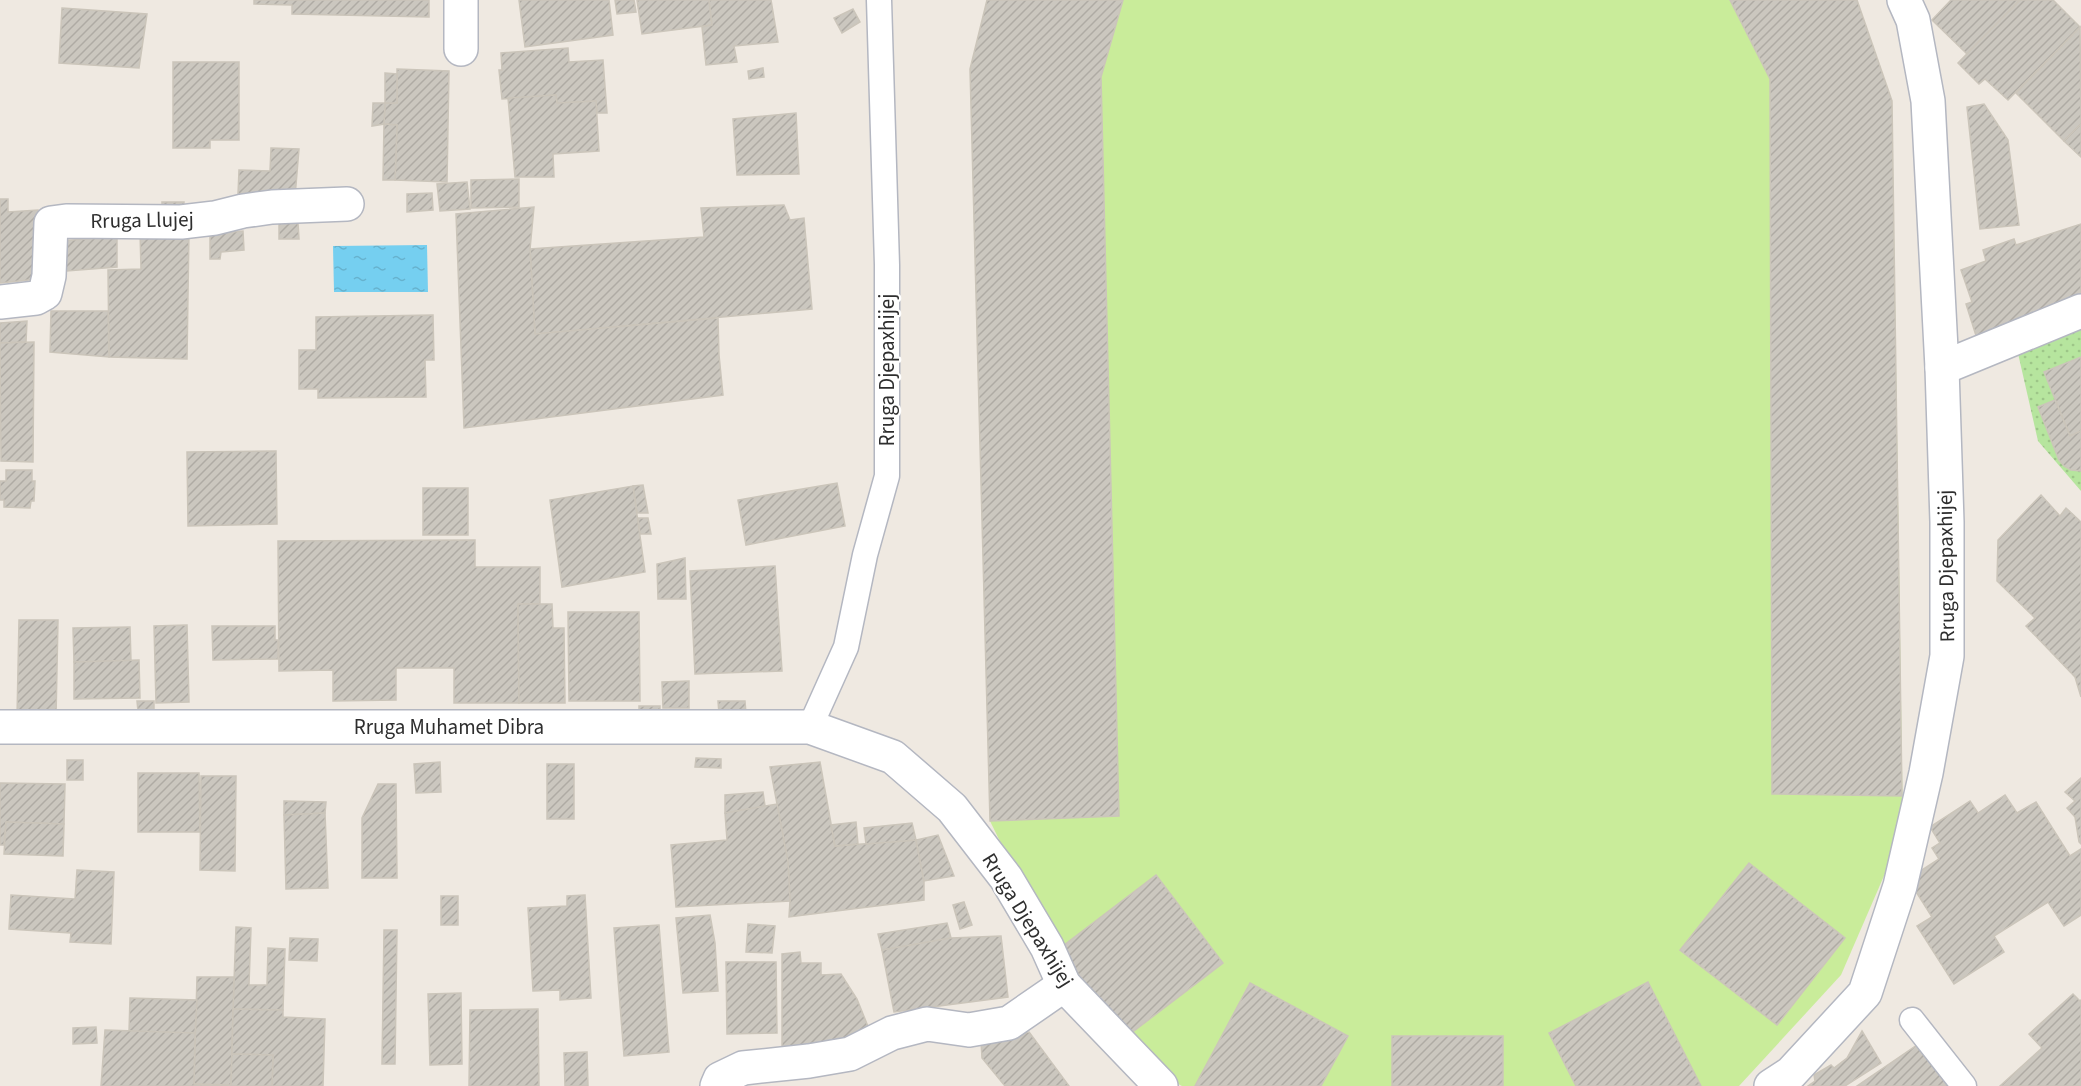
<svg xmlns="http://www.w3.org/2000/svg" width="2081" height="1086" viewBox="0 0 2081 1086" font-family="'Source Sans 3',sans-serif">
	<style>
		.garden { fill: url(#garden-dots) }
		.pitch { fill: #c9ec9a }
		.water { fill: url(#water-ripples) }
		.building { fill: url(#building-hatch); stroke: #cbc5ba; stroke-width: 1.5 }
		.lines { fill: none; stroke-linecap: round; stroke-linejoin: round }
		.lane-casing { stroke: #b4b7c1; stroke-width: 27 }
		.street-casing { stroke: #b4b7c1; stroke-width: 36 }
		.lane { stroke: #fff; stroke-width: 24 }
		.street { stroke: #fff; stroke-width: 33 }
		.labels { text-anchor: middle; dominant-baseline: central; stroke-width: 4.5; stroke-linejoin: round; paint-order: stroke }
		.street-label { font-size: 21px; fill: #2e2e2e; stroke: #fff }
	</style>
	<defs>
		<pattern id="garden-dots" width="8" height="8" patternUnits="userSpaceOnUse" patternTransform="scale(1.5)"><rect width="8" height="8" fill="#b6e59e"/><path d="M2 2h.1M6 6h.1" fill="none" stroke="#9dc588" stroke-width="1.8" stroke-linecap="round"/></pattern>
		<pattern id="water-ripples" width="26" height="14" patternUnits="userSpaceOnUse" patternTransform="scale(1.5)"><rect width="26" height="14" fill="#75cff0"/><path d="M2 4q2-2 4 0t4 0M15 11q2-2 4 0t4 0" fill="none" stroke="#66b2ce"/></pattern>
		<pattern id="building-hatch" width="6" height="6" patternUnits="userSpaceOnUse" patternTransform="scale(1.5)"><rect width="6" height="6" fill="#cbc7bf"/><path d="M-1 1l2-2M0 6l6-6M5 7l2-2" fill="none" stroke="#afaba4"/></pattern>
	</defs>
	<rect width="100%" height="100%" fill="#efe9e1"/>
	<path class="garden" d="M2081 322V491L2038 441 2017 349Z"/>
	<path class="pitch" d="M987 0H1857L1892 101 1903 832 1841 975 1739 1086H1182L1163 1076 1057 958 990 821 970 69Z"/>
	<path class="water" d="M427 245 428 292H334L333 246Z"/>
	<g class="building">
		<path d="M254 0H429V17L292 14V5L254 4Z"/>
		<path d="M519 0H609L613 35 525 47Z"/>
		<path d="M615 0H634L636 12 617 14Z"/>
		<path d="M637 0H709L712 25 642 34Z"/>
		<path d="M709 0H771L778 42 734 46 737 62 706 65 702 27 712 25Z"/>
		<path d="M987 0H1123L1101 77 1119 816 990 821 970 69Z"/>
		<path d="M1730 0H1857L1892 101 1902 796 1772 794 1770 79Z"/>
		<path d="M1951 0H2020L1967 54 1932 20Z"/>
		<path d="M2020 0H2053L2080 27 2008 100 1985 79 1979 84 1958 63Z"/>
		<path d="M62 8 147 14 139 68 59 63Z"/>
		<path d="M853 9 860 22 842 33 834 18Z"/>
		<path d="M2080 27 2081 124 2064 141 2016 93Z"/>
		<path d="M568 48 569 62 603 60 607 113H597L596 101 557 103 556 95 502 99 499 70H502L501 53Z"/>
		<path d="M173 62H239V140H210V148H173Z"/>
		<path d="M763 68 764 77 749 79 748 71Z"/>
		<path d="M397 69 449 71 447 182 395 180 397 125 384 124 385 103H397Z"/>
		<path d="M385 73 397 74V103H385Z"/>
		<path d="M556 95 557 103 596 101 599 151 553 154 554 177H515L508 98Z"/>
		<path d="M373 103H385L384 124 372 126Z"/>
		<path d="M1984 104 2008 140 2019 225 1980 229 1967 107Z"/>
		<path d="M796 113 799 174 737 175 733 119Z"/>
		<path d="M384 124 397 125 395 180H383Z"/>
		<path d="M2081 124V157L2064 141Z"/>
		<path d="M271 148 299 149 295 197 238 194 239 170 270 171Z"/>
		<path d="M519 179V207L471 208V180Z"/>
		<path d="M467 182 470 209 440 211 437 184Z"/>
		<path d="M432 193 433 210 407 212V194Z"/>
		<path d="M0 199H8V212L38 210V279L0 283Z"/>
		<rect x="162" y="202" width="22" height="5"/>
		<path d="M784 205 790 220 804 218 812 309 535 334 530 249 704 237 701 208Z"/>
		<path d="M534 207 530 249 535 334 718 318 719 355 723 395 464 428 456 214Z"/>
		<path d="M279 223H298L299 239H279Z"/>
		<path d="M2081 224V299L1978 342 1966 304 1972 302 1961 270 1986 261 1983 250 2014 239 2016 245Z"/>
		<path d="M140 231 189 232 187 359 109 357 108 270 141 269Z"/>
		<path d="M243 231 244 250 221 252 220 259H210V234Z"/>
		<path d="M117 237V267L54 272 57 241Z"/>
		<path d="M51 311H108L109 357 50 352Z"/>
		<path d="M433 315 434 360H425L426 397 318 398V389H299V350H316V317Z"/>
		<path d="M27 321 26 342 0 343V323Z"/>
		<path d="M34 342 33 462 1 461 0 343Z"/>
		<path d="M2081 357V431L2070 436 2044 372Z"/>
		<path d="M2055 400 2070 436 2081 431V471L2071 470 2064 466 2059 460 2038 407Z"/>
		<path d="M276 451 277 524 188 526 187 452Z"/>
		<path d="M6 470H32V481H35L34 501H31L30 508 4 507V500H0V481H6Z"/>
		<path d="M837 483 845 526 746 545 738 500Z"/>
		<path d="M643 485 648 513H637L633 486Z"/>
		<path d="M633 486 645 572 562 587 550 500Z"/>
		<rect x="423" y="488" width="45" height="47"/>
		<path d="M2041 495 2060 516 2066 508 2081 522V697L2075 677 2026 626 2035 618 1997 581 1998 540Z"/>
		<path d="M638 518H648L651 534H640Z"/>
		<path d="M475 540V567H540V604H518L519 703H454V668H396V700L333 701V670L279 671 278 541Z"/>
		<path d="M685 558 686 599H658L657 564Z"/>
		<path d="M775 566 782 671 695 674 690 571Z"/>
		<path d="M518 604H552L553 628H564L565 703H519Z"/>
		<path d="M568 612H639L640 701H569Z"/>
		<path d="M19 620H58L56 717H17Z"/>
		<path d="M187 625 189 702 156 703 154 626Z"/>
		<path d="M212 626H275V640H278V659L213 660Z"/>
		<path d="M130 627 131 661 74 662 73 628Z"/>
		<path d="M139 660 140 698 74 699V662Z"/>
		<path d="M689 681V708H663L662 682Z"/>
		<path d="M137 701H154V711H138Z"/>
		<path d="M718 701H745L746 714H719Z"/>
		<path d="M639 706H660V715L639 716Z"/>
		<path d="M696 758 721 759V768L695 767Z"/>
		<rect x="67" y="760" width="16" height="20"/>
		<path d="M440 762 441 792 416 793 414 764Z"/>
		<path d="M820 762 835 846 916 840 924 881V900L789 917 790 901 788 862 770 767Z"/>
		<rect x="547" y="764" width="27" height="55"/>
		<path d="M138 773H199L200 832H138Z"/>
		<path d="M201 776H236L235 871 200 870Z"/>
		<path d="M2081 778V844L2079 842 2075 817 2067 808 2075 801 2065 792Z"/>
		<path d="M0 783 65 784 64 824 6 822 4 845H0Z"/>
		<path d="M378 784H396L397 878H362V818Z"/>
		<path d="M763 792 765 806 725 813V795Z"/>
		<path d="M2005 795 2017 813 2036 802 2070 856 2081 849V915L2064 926 2048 902 1994 936 2004 952 1954 984 1917 926 1932 917 1908 879 1939 859 1932 848 1940 843 1930 827 1970 801 1978 813Z"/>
		<path d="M284 801 326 802 325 813 284 815Z"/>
		<path d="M777 804 788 862 790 901 676 907 671 845 727 840 725 813Z"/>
		<path d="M325 813 328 888 286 889 284 815Z"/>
		<path d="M6 822 64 824 63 856 4 854Z"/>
		<path d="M856 822 858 844 835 846 831 825Z"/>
		<path d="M912 823 916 840 866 844 864 828Z"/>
		<path d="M938 835 954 876 924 881 916 840Z"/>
		<path d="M1749 863 1845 938 1777 1025 1680 950Z"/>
		<path d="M77 870 114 872 111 944 70 942 71 933 9 929 11 895 75 899Z"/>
		<path d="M1156 875 1223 963 1126 1037 1059 949Z"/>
		<path d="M585 895 591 998 560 1000V990L533 991 528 908 567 906V896Z"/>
		<rect x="441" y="896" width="17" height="29"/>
		<path d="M964 902 972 925 960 929 953 905Z"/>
		<path d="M710 915 715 943 718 991 683 993 676 918Z"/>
		<path d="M947 923 951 938 882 950 878 934Z"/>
		<path d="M748 924 775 926 772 953 746 952Z"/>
		<path d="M659 925 669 1052 624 1056 614 928Z"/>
		<path d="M236 927 251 928 249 985H267L268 948 285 949 283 1010 233 1009Z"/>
		<path d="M384 930H397L395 1064H382Z"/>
		<path d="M1001 936 1008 997 894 1012 882 950 951 938Z"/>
		<path d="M290 938 318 939 317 961 289 960Z"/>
		<path d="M800 952 801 963H821V975L841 974 857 999 871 1034 782 1058V954Z"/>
		<path d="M726 962H776L777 1033 727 1034Z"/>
		<path d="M197 977H234L231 1085 194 1084Z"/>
		<path d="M1648 982 1701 1086H1576L1549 1033Z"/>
		<path d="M1250 983 1348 1036 1321 1086H1195Z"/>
		<path d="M461 993 462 1064 430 1065 428 994Z"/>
		<path d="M2073 994 2080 1001 2081 1000V1086H2000L2042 1048 2029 1034Z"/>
		<path d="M130 998 197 1000 195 1033 129 1032Z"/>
		<path d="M233 1009 283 1010V1017L325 1019 323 1086H272L273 1055 232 1054Z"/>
		<path d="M538 1009 539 1086H469L470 1010Z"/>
		<path d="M96 1027 97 1043 73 1044V1028Z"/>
		<path d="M105 1030 195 1033 194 1084 231 1086H101Z"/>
		<path d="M1862 1031 1881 1063 1845 1086H1808L1815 1081 1814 1075 1831 1065 1834 1068 1847 1058Z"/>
		<path d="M1029 1032 1069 1086H1005L982 1058 981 1041Z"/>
		<rect x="1392" y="1036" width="111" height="50"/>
		<path d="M1920 1043 1956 1086H1857Z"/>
		<path d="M587 1052 588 1086H565L564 1053Z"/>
		<path d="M232 1054 273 1055 272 1086H231Z"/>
	</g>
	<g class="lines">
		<g class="lane-casing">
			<g id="lane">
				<path d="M810 727 846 647 865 555 887 476V265L879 0"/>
				<path d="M1912 1020 1964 1086"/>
			</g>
		</g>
		<g class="street-casing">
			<g id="street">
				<path d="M461 0V49"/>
				<path d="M0 302 36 298 45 293 49 276 51 223 66 221 181 222 215 218 243 211 272 207 347 204"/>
				<path d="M1942 368 2081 311"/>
				<path d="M0 727H810L893 757 952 808 1006 878 1047 947 1064 985 1161 1086"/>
				<path d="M717 1086 720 1079 743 1068 809 1061 850 1054 892 1033 927 1024 969 1030 1009 1023 1064 985"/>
				<path d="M1771 1086 1791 1073 1865 993 1900 886 1926 773 1947 656V522L1942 368 1928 101 1913 20 1904 0"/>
			</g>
		</g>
		<use href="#lane" class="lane"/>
		<use href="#street" class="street"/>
	</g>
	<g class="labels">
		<g class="street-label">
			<text transform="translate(142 220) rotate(-1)">Rruga Llujej</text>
			<text transform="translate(887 370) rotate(-90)">Rruga Djepaxhijej</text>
			<text transform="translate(1946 566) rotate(-91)">Rruga Djepaxhijej</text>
			<text x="449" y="727">Rruga Muhamet Dibra</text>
			<text transform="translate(1028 920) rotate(58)">Rruga Djepaxhijej</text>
		</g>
	</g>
</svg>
